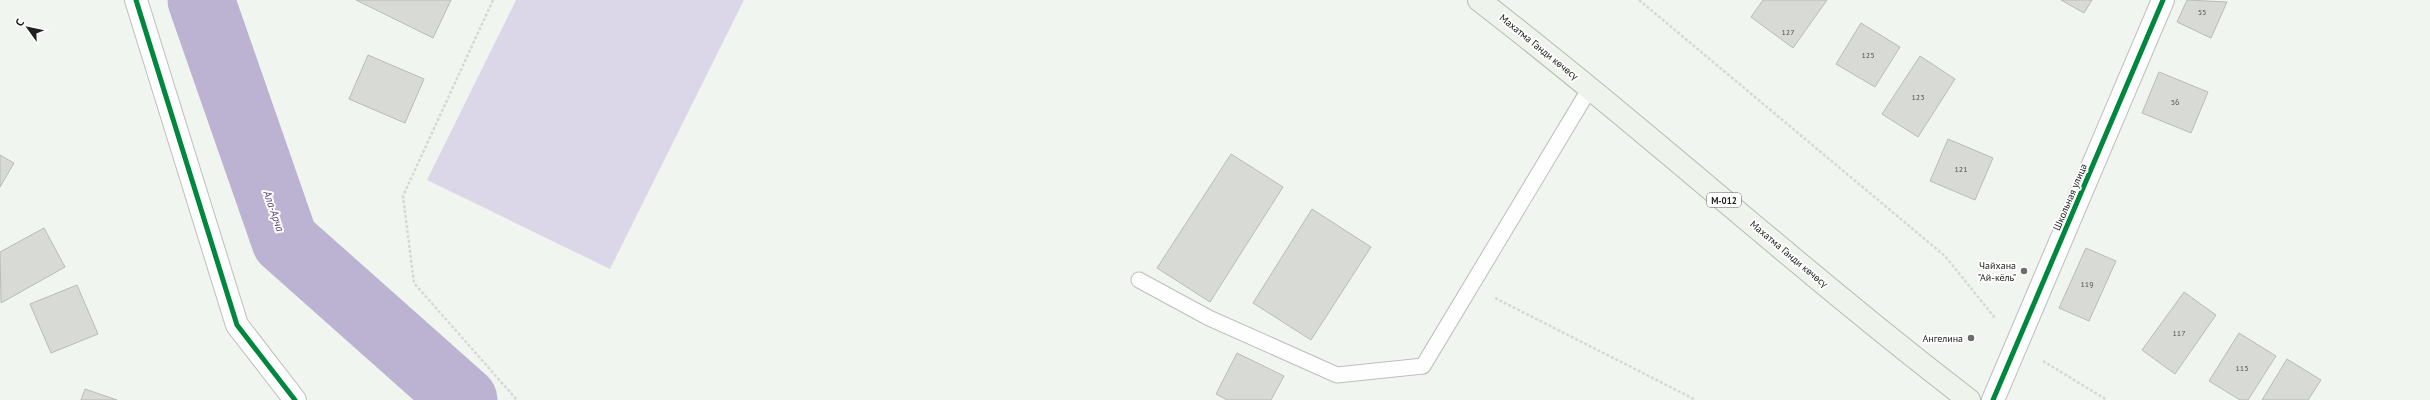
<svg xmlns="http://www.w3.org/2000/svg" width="2430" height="400" viewBox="0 0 2430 400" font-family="'PT Sans',sans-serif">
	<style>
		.green { fill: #dbd7e8 }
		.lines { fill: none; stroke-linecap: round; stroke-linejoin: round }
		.river { stroke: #bcb3d3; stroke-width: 67 }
		.building { fill: #d7dad5; stroke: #b8bbb7 }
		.lane-casing { stroke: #bcbfbb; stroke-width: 17 }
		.street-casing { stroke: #bcbfbb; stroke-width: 24 }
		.primary-casing { stroke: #b3bdae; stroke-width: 24 }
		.path { stroke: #d7d8d6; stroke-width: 2.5; stroke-dasharray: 3 2; stroke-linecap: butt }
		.lane { stroke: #fdfefd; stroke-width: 15 }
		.street { stroke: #fdfefd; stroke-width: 22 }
		.primary { stroke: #eef3eb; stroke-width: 22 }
		.cycleway-casing { stroke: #fff; stroke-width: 8 }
		.cycleway { stroke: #00873e; stroke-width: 5 }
		.poi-dot { fill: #696c68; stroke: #fff; stroke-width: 1.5 }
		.labels { text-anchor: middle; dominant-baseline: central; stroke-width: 4; stroke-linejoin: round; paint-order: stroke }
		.number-label { font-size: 8px; fill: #50524e }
		.shield { fill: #fff; stroke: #636462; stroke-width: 1 }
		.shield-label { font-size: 9px; font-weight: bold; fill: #20221f }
		.street-label { font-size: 10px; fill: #20221f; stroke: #fff }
		.poi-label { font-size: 10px; fill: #20221f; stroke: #fff; text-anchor: end }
		.water-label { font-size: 11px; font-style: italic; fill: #543f7c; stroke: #fff }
	</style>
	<rect width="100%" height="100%" fill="#f1f5ef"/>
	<path class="green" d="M516 0H744L610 269 427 180Z"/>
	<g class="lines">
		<path class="river" d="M201 0 285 241 464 400"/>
	</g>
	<g class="building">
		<path d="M356 0H451L433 38Z"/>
		<path d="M1763 0H1827L1793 48 1751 17Z"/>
		<path d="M2061 0H2092L2084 13Z"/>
		<path d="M2187 0 2227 2 2211 38 2177 22Z"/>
		<path d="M1861 23 1900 47 1875 87 1836 64Z"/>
		<path d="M368 55 424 79 405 123 349 99Z"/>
		<path d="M1920 56 1955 79 1918 137 1882 114Z"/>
		<path d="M2159 72 2208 92 2191 133 2142 113Z"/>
		<path d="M1948 139 1993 158 1975 200 1930 181Z"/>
		<path d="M1231 154 1283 187 1210 302 1157 268Z"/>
		<path d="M0 155 14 163 0 187Z"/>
		<path d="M1312 209 1371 247 1311 340 1253 303Z"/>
		<path d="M44 228 65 267 1 303 0 252Z"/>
		<path d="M2086 248 2116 261 2089 321 2059 308Z"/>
		<path d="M77 285 98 334 51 353 30 304Z"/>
		<path d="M2184 292 2216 315 2175 374 2142 350Z"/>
		<path d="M2239 333 2276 356 2248 400H2240L2209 381Z"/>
		<path d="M1237 353 1284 376 1271 400H1227L1216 394Z"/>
		<path d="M2287 359 2321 380 2308 400H2262Z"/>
		<path d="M85 389 117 400H81Z"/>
	</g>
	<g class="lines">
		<g class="lane-casing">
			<path id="lane" d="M1139 280 1209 318 1337 375 1423 366 1590 88"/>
		</g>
		<g class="street-casing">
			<g id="street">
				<path d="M136 0 237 325 295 400"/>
				<path d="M1993 400 2163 0"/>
			</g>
		</g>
		<g class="primary-casing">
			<path id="primary" d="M1479 0C1646 129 1802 272 1969 400"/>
		</g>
		<g class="path">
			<path d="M493 0 403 196 414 283 517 400"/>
			<path d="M1639 0 1945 256 1995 318"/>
			<path d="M1495 298 1696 400"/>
			<path d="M2043 361 2107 400"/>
		</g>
		<use href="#lane" class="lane"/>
		<use href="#street" class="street"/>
		<use href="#primary" class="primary"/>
		<g class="cycleway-casing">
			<g id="cycleway">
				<path d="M136 0 237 325 295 400"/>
				<path d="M1993 400 2163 0"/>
			</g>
		</g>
		<use href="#cycleway" class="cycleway"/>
	</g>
	<g class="poi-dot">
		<circle cx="2024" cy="271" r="4"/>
		<circle cx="1971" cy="338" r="4"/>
	</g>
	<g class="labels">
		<g class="number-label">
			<text x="2202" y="12">55</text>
			<text x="1788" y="32">127</text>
			<text x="1868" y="55">125</text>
			<text x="1918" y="97">123</text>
			<text x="2175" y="102">56</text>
			<text x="1961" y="169">121</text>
			<text x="2087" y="284">119</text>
			<text x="2179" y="333">117</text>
			<text x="2242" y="368">115</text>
		</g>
		<rect class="shield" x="1707" y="193" width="34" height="14" rx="3"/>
		<g class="shield-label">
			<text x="1724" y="200">М-012</text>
		</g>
		<g class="street-label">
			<text transform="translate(1539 47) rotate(39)">Махатма Ганди көчөсү</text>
			<text transform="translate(2070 197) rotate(-67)">Школьная улица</text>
			<text transform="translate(1789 254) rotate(40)">Махатма Ганди көчөсү</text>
		</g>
		<g class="poi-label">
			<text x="2016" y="265">Чайхана<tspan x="2016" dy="12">"Ай-кёль"</tspan></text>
			<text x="1963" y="338">Ангелина</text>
		</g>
		<g class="water-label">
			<text transform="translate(274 211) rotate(71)">Ала-Арча</text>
		</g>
	</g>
	<g transform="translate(28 28) rotate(303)" stroke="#ffffff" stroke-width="3" paint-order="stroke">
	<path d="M0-3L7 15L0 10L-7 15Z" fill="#20221f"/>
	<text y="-6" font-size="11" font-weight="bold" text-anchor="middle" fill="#20221f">С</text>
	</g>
</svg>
